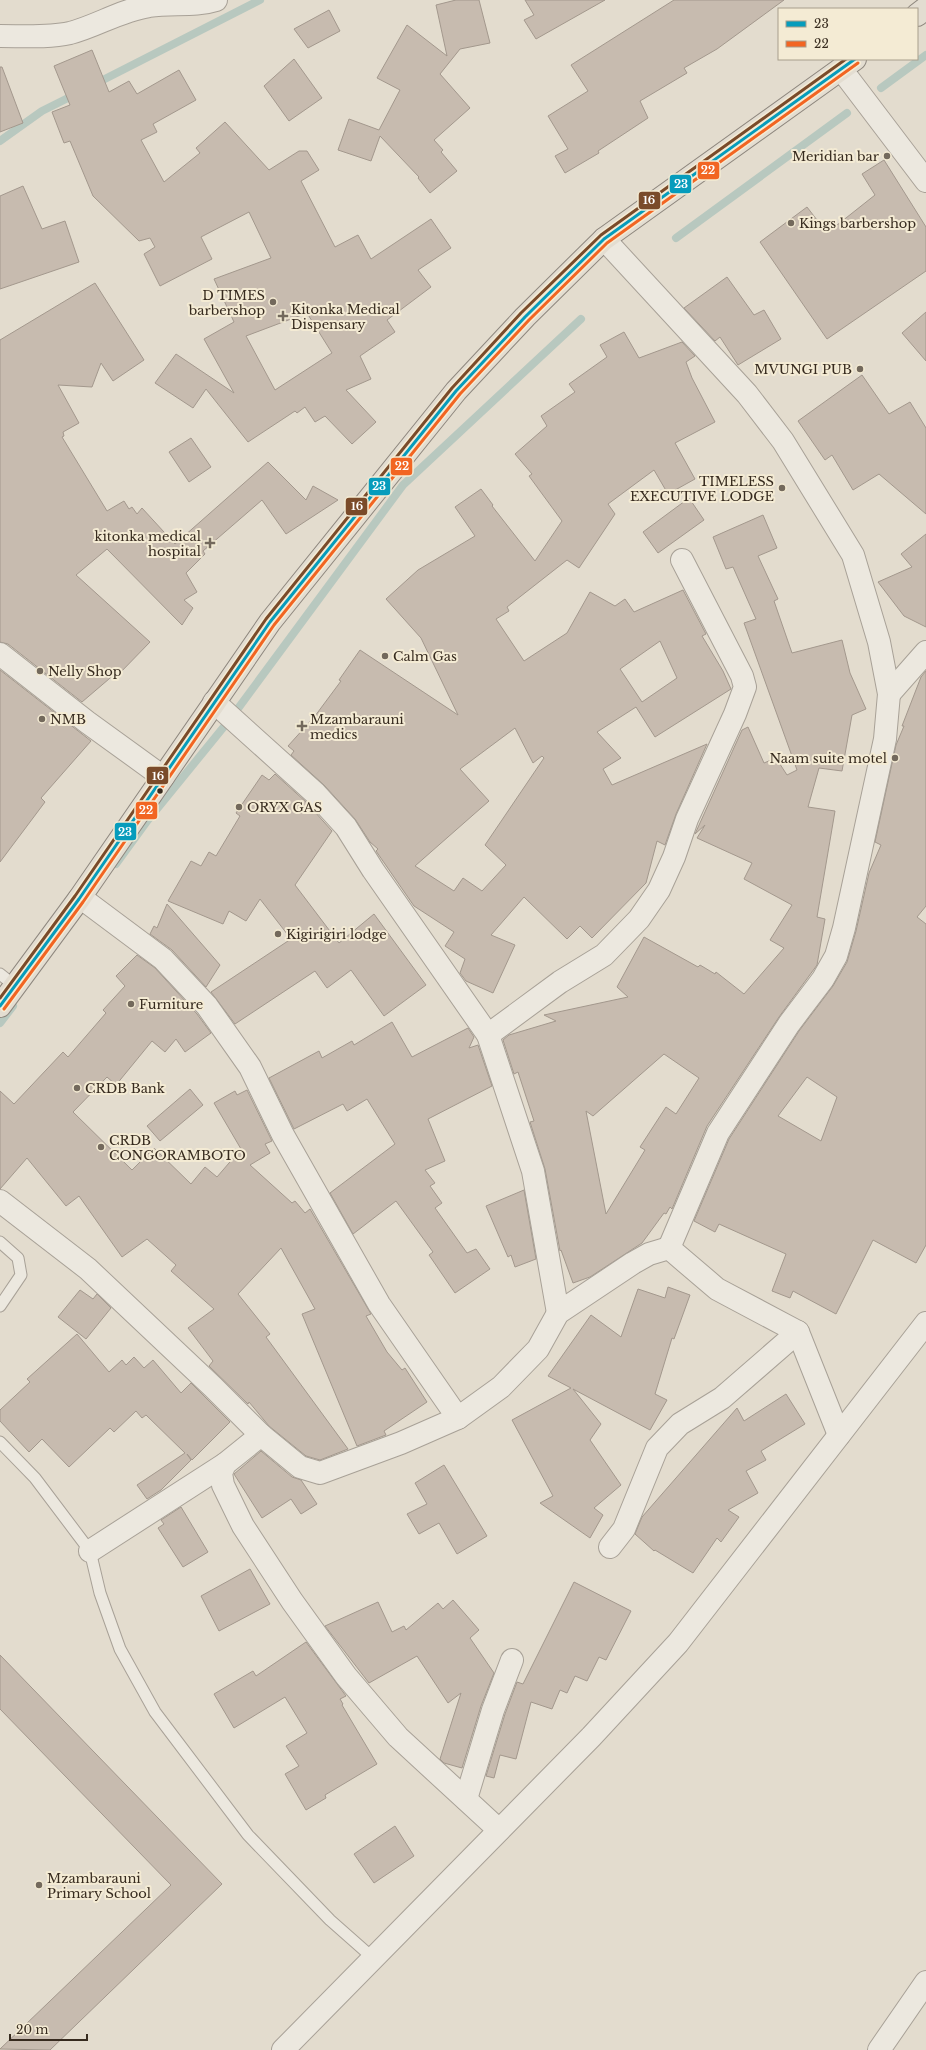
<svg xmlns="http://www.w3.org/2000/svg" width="926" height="2050" viewBox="0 0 926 2050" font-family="'Libre Baskerville',serif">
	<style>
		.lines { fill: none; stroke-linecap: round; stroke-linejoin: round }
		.stream { stroke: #b8c8bf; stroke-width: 8 }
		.building { fill: #c7bbaf; stroke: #a3988d; fill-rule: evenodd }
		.service-casing { stroke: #a8a197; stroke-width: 13 }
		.minor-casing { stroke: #a8a197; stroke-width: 24 }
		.primary-casing { stroke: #8e877e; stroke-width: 24 }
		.service { stroke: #ece8df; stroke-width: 11 }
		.minor { stroke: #ece8df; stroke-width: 22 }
		.primary { stroke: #e3ddd1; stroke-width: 22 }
		.bus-1-casing { stroke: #f4ebd4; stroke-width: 6 }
		.bus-2-casing { stroke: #f4ebd4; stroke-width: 6 }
		.bus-3-casing { stroke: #f4ebd4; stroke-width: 6 }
		.bus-1 { stroke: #069cbc; stroke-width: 3 }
		.bus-2 { stroke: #f26522; stroke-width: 3 }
		.bus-3 { stroke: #7a4b2a; stroke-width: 3 }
		.poi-dot { fill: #73695c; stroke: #f4ebd4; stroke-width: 1.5 }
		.bus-dot { fill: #372b1f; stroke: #f4ebd4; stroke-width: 1.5 }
		.labels { text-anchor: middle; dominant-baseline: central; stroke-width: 4; stroke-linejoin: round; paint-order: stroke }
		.poi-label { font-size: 13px; fill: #372b1f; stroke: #f4ebd4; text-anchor: start }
		.line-badge { stroke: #f4ebd4; stroke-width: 1.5 }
		.badge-label { font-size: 11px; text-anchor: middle; font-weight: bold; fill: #fff }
	</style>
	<rect width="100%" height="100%" fill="#e3dcce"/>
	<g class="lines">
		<g class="stream">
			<path d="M95 84 260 0"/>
			<path d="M881 88 926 55"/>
			<path d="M0 141 42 111 76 94"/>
			<path d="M676 238 847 113"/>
			<path d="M116 864 148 820 231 718 403 485 581 319"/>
			<path d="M0 1023 13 1006"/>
		</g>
	</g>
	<g class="building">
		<path d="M456 0H479L490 43 460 49 440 74 470 108 434 140 443 150 441 152 457 171 430 193 418 178 419 177 380 136 371 161 338 150 349 119 379 130 400 90 377 78 407 25 447 56 436 5Z"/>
		<path d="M525 0H605L536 39 524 20 534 15Z"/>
		<path d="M674 0H784L717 49 684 68 687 73 640 101 648 118 598 151 599 153 565 173 555 156 568 149 548 116 588 91 571 65Z"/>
		<path d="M329 10 340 31 308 48 294 29Z"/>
		<path d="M92 50 109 92 129 81 137 94 179 70 196 100 153 124 157 132 141 140 164 182 200 153 196 148 225 122 269 170 299 151H307L319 170 301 181 335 247 358 235 371 259 431 219 451 248 418 270 431 287 387 320 395 332 360 356 371 379 346 390 376 422 352 444 325 416 315 422 305 407 297 413 295 411 248 442 206 389 193 408 155 383 176 354 234 393 204 339 234 322 214 279 271 258 249 212 201 237 212 259 160 286 144 254 155 247 150 238 139 241 93 196 70 141 64 143 52 112 70 105 54 66ZM307 313 332 353 275 390 246 336Z"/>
		<path d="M294 59 322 98 289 121 264 86Z"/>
		<path d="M0 67H2L23 123 0 132Z"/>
		<path d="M884 160 926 227V271L827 339 760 242 807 207 827 233 875 195 862 174Z"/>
		<path d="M23 186 42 229 65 221 79 262 0 289V196Z"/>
		<path d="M727 277 754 315 764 310 781 339 738 365 720 337 715 341 684 308Z"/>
		<path d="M95 283 144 360 113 381 101 363 92 387 58 385 79 423 63 432 64 436 62 437 107 511 124 501 129 509 132 507 137 514 142 508 175 544 268 462 306 500 313 486 338 500 286 534 262 500 203 551 205 554 186 573 197 592 184 600 193 608 182 625 107 549 76 575 150 642 118 675 116 673 82 702 8 644 0 642V340Z"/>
		<path d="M926 312V361L902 333Z"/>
		<path d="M624 332 639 358 682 342 695 356 686 362 692 378 715 422 675 443 695 479 668 494 654 470 608 504 615 514 579 568 567 560 507 607 509 611 496 619 524 661 567 633 590 592 615 606 625 599 634 612 683 590 706 634 702 636 723 671 731 689 655 737 636 707 597 732 621 758 603 769 612 785 707 744 676 814 665 845 657 841 646 883 592 938 580 926 567 939 524 897 491 935 515 945 493 993 466 981 460 973 465 959 445 946 454 932 414 906 376 851 378 849 370 842 355 819 324 785 291 755 294 751 288 746 315 716 341 681 339 680 360 650 458 715 421 638 386 599 418 570 475 536 455 507 481 489 493 505 492 506 535 561 562 521 529 476 532 474 515 454 547 426 541 416 575 392 569 384 607 357 600 345ZM660 641 677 678 642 702 620 669ZM515 728 533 763 542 756 544 758 485 845 506 865 482 891 463 878 454 891 415 866 489 801 460 769Z"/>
		<path d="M862 375 889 414 910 402 926 428V514L879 474 853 490 832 455 825 460 798 421Z"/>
		<path d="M191 438 211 467 189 482 169 452Z"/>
		<path d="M689 498 704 520 658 553 643 532Z"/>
		<path d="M763 515 777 548 758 556 778 599 774 601 792 653 842 640 850 673 866 709 852 715 842 771 819 768 808 807 835 811 817 917 825 919 817 965 779 1017 707 1126 672 1209 670 1207 666 1214 664 1213 642 1243 590 1277 573 1283 561 1250 560 1251 545 1169 530 1122 534 1121 518 1072 514 1074 503 1040 509 1035 556 1021 544 1015 628 997 617 987 644 937 698 967 700 965 715 974 716 972 744 994 784 948 770 940 792 905 744 879 752 863 697 838 705 825 695 834 742 730 748 727 764 763 776 758 787 775 797 770 744 623 756 619 733 567 726 569 713 537ZM664 1054 699 1078 676 1114 666 1107 640 1147 645 1150 606 1214 586 1111 593 1116Z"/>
		<path d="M926 534V627L904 616 878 582 912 567 901 554Z"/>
		<path d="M0 670 91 741 41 798 45 802 0 862Z"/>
		<path d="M926 671V906L917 917 926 924V1245L916 1263 873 1240 836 1314 793 1291 790 1298 772 1291 786 1254 719 1224 715 1232 694 1221 729 1139 799 1031 833 986 847 962 856 931 869 873 881 845 875 842 896 745 904 726H902L921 677ZM807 1077 837 1097 821 1141 778 1116Z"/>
		<path d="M275 774 306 802 332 831 295 885 339 943 374 914 426 985 384 1016 351 970 327 988 315 971 235 1024 211 992 291 939 260 899 246 921 229 911 223 924 168 901 191 861 201 866 209 852 216 856 240 816 236 813 262 775 269 780Z"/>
		<path d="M167 904 220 965 206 987 172 950 150 934 154 926 157 928Z"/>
		<path d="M137 955 155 968 197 1014 211 1033 185 1052 176 1039 165 1052 152 1041 116 1085 107 1077 73 1112 132 1170 154 1148 191 1184 205 1167 217 1177 241 1149 214 1103 235 1091 237 1095 247 1090 272 1141 265 1144 270 1153 250 1165 292 1203 295 1201 305 1213 310 1209 371 1314 366 1316 387 1352 402 1370 405 1368 427 1402 384 1431 386 1435 357 1446 302 1314 315 1309 281 1248 238 1294 270 1334 266 1337 348 1449 320 1460 306 1456 269 1426 249 1402 248 1404 209 1366 213 1361 188 1328 214 1309 171 1271 176 1265 147 1239 122 1257 79 1196 66 1206 27 1158 0 1189V1091L14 1104 63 1052 68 1057 106 1013 103 1010 125 986 116 976Z"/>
		<path d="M392 1022 412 1057 468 1028 474 1037 469 1048 478 1045 492 1086 428 1119 445 1161 425 1170 435 1183 430 1186 442 1203 435 1208 467 1253 476 1249 490 1269 455 1293 429 1255 433 1252 396 1201 353 1234 330 1193 395 1144 367 1099 347 1111 343 1104 294 1129 269 1078 319 1051 322 1058 352 1041 354 1045Z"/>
		<path d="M190 1089 203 1105 160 1141 147 1126Z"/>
		<path d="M524 1190 536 1259 515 1267 511 1255 508 1257 486 1206Z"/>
		<path d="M668 1287 690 1295 674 1339 672 1338 655 1394 667 1400 650 1430 573 1389 601 1424 590 1440 621 1485 594 1508 603 1515 590 1538 540 1503 553 1496 512 1420 571 1388 548 1376 591 1315 621 1337 638 1289 665 1298Z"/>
		<path d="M80 1290 93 1299 97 1294 111 1308 86 1339 58 1317Z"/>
		<path d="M77 1334 109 1372 122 1360 126 1365 134 1357 144 1368 153 1360 181 1393 191 1383 230 1422 192 1460 187 1454 191 1460 161 1490 147 1499 137 1485 185 1453 146 1415 142 1418 136 1411 114 1432 110 1428 69 1467 42 1439 29 1452 0 1421V1410L30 1382 27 1379Z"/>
		<path d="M786 1394 805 1424 761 1451 766 1460 746 1471 758 1493 728 1510 739 1517 721 1542 717 1538 693 1573 655 1550 654 1551 635 1534 642 1517 737 1408 744 1421Z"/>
		<path d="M261 1451 292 1477 301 1480 317 1504 301 1514 291 1499 262 1518 234 1474Z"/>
		<path d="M444 1465 487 1536 457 1554 439 1523 419 1534 407 1514 427 1504 415 1483Z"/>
		<path d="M181 1507 208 1552 183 1567 158 1528 164 1524 161 1520Z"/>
		<path d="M250 1569 270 1604 219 1631 201 1596Z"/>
		<path d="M574 1582 631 1611 606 1660 599 1657 587 1681 575 1676 567 1693 560 1690 552 1709 531 1702 516 1759 500 1755 494 1778 486 1776 505 1714 517 1682 523 1684Z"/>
		<path d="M453 1600 479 1630 470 1638 494 1673 481 1706 462 1768 444 1763 440 1759 461 1693 448 1703 417 1656 369 1683 325 1626 378 1602 392 1632 404 1626 406 1630 438 1603 443 1609Z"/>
		<path d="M306 1642 346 1696 340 1699 343 1704 342 1705 377 1764 325 1795 326 1798 306 1810 285 1774 299 1766 286 1746 307 1733 285 1697 234 1728 214 1694 253 1671 256 1676Z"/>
		<path d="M0 1655 222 1884 50 2050 0 2049 171 1885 0 1709Z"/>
		<path d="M395 1826 414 1856 374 1883 354 1854Z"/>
	</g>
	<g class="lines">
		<g class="service-casing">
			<g id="service">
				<path d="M0 974 15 986"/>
				<path d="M0 1242 18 1258 21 1275 0 1306"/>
				<path d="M0 1442 35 1478 90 1551 100 1593 120 1649 155 1712 248 1835 330 1920 373 1958"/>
			</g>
		</g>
		<g class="minor-casing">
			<g id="minor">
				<path d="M0 36C23 36 48 38 70 33 97 26 121 10 149 6 171 2 194 7 216 0"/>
				<path d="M841 69 926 181"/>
				<path d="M604 239 747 394 783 441 853 555 879 642 889 694 885 739 844 928 836 956 823 979 789 1024 718 1133 669 1248"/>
				<path d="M0 654 87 722 163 777"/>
				<path d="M889 694 926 652"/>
				<path d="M214 702 315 793 346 827 373 870 488 1035 533 1171 558 1313"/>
				<path d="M79 899 88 903 163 959 207 1006 250 1067 283 1135 379 1304 458 1418"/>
				<path d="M488 1035 560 982 604 955 639 919 659 890 674 857 687 819 735 714 745 687 742 676 682 560"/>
				<path d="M0 1201 88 1269 213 1387 261 1435 300 1467 320 1473 401 1443 458 1418 501 1387 538 1349 558 1313 633 1263 649 1254 669 1248 717 1289 798 1332 839 1435"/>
				<path d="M261 1435 225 1464 221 1473 223 1485 243 1526 292 1601 346 1676 398 1737 499 1830"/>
				<path d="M610 1547 624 1529 657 1448 680 1424 722 1398 798 1332"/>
				<path d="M90 1551 225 1464"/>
				<path d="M466 1799 493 1710 512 1660"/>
				<path d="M283 2050 591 1737 678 1643 926 1323"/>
				<path d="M879 2050 926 1982"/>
			</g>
		</g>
		<g class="primary-casing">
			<g id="primary">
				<path d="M917 15 926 8"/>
				<path d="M0 1006 79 899 270 622 456 391 525 317 604 239 855 59"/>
			</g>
		</g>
		<use href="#service" class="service"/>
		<use href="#minor" class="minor"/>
		<use href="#primary" class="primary"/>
		<g class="bus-1-casing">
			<path id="bus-1" d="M0 1006 79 899 270 622 456 391 525 317 604 239 855 59"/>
		</g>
		<g class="bus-2-casing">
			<path id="bus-2" d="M4 1009 83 902 274 625 460 394 529 320 607 243 858 63"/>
		</g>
		<g class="bus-3-casing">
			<path id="bus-3" d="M0 998 75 896 266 619 452 388 521 313 601 235 846 59"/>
		</g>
		<use href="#bus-1" class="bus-1"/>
		<use href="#bus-2" class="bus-2"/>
		<use href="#bus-3" class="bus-3"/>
	</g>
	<g class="poi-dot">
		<circle cx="887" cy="156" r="4"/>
		<circle cx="791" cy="223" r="4"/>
		<circle cx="273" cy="302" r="4"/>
		<path d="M281 310h4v4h4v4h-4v4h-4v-4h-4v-4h4z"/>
		<circle cx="860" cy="369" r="4"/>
		<circle cx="782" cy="488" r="4"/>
		<path d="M208 537h4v4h4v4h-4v4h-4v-4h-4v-4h4z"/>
		<circle cx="385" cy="656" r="4"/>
		<circle cx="40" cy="671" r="4"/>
		<circle cx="42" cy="719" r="4"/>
		<path d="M300 720h4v4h4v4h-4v4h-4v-4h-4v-4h4z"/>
		<circle cx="895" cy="758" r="4"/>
		<circle cx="239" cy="807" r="4"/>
		<circle cx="278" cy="934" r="4"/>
		<circle cx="131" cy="1004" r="4"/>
		<circle cx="77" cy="1088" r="4"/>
		<circle cx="101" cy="1147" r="4"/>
		<circle cx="39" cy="1885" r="4"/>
	</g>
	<circle class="bus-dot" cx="160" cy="791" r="3.5"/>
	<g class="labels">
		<g class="poi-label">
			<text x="879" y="156" text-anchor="end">Meridian bar</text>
			<text x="799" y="223">Kings barbershop</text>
			<text x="265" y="295" text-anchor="end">D TIMES<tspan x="265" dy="15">barbershop</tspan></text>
			<text x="291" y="309">Kitonka Medical<tspan x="291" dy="15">Dispensary</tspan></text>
			<text x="852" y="369" text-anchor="end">MVUNGI PUB</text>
			<text x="774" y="481" text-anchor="end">TIMELESS<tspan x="774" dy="15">EXECUTIVE LODGE</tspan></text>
			<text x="201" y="536" text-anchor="end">kitonka medical<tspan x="201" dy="15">hospital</tspan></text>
			<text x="393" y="656">Calm Gas</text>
			<text x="48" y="671">Nelly Shop</text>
			<text x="50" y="719">NMB</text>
			<text x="310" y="719">Mzambarauni<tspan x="310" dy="15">medics</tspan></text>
			<text x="887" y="758" text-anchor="end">Naam suite motel</text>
			<text x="247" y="807">ORYX GAS</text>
			<text x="286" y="934">Kigirigiri lodge</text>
			<text x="139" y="1004">Furniture</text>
			<text x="85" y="1088">CRDB Bank</text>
			<text x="109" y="1140">CRDB<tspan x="109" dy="15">CONGORAMBOTO</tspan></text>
			<text x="47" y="1878">Mzambarauni<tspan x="47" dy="15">Primary School</tspan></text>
		</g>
	</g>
	<g class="line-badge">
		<rect x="697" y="161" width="23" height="19" rx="4" fill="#f26522"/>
		<rect x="669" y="174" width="23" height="20" rx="4" fill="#069cbc"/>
		<rect x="638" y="191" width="23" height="19" rx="4" fill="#7a4b2a"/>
		<rect x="390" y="457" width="23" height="19" rx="4" fill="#f26522"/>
		<rect x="368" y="477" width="23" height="19" rx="4" fill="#069cbc"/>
		<rect x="345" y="497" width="23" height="19" rx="4" fill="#7a4b2a"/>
		<rect x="146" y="766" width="23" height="19" rx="4" fill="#7a4b2a"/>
		<rect x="135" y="801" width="23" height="19" rx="4" fill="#f26522"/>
		<rect x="114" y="822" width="23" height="19" rx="4" fill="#069cbc"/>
	</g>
	<g class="badge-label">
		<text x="708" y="174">22</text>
		<text x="681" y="188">23</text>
		<text x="649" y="204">16</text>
		<text x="402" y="470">22</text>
		<text x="379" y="490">23</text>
		<text x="357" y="510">16</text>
		<text x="158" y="780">16</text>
		<text x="146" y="814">22</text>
		<text x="125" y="836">23</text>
	</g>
	<rect x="778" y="8" width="140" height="52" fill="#f4ebd4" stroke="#a89e8c"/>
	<rect x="786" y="21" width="20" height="6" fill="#069cbc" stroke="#a89e8c"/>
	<text x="814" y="28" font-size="12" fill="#372b1f">23</text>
	<rect x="786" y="41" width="20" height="6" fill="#f26522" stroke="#a89e8c"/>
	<text x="814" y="48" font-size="12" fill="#372b1f">22</text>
	<path d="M10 2034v6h77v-6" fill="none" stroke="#372b1f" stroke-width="2"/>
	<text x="16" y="2034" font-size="12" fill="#372b1f" stroke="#f4ebd4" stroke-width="3" paint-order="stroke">20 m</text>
</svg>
